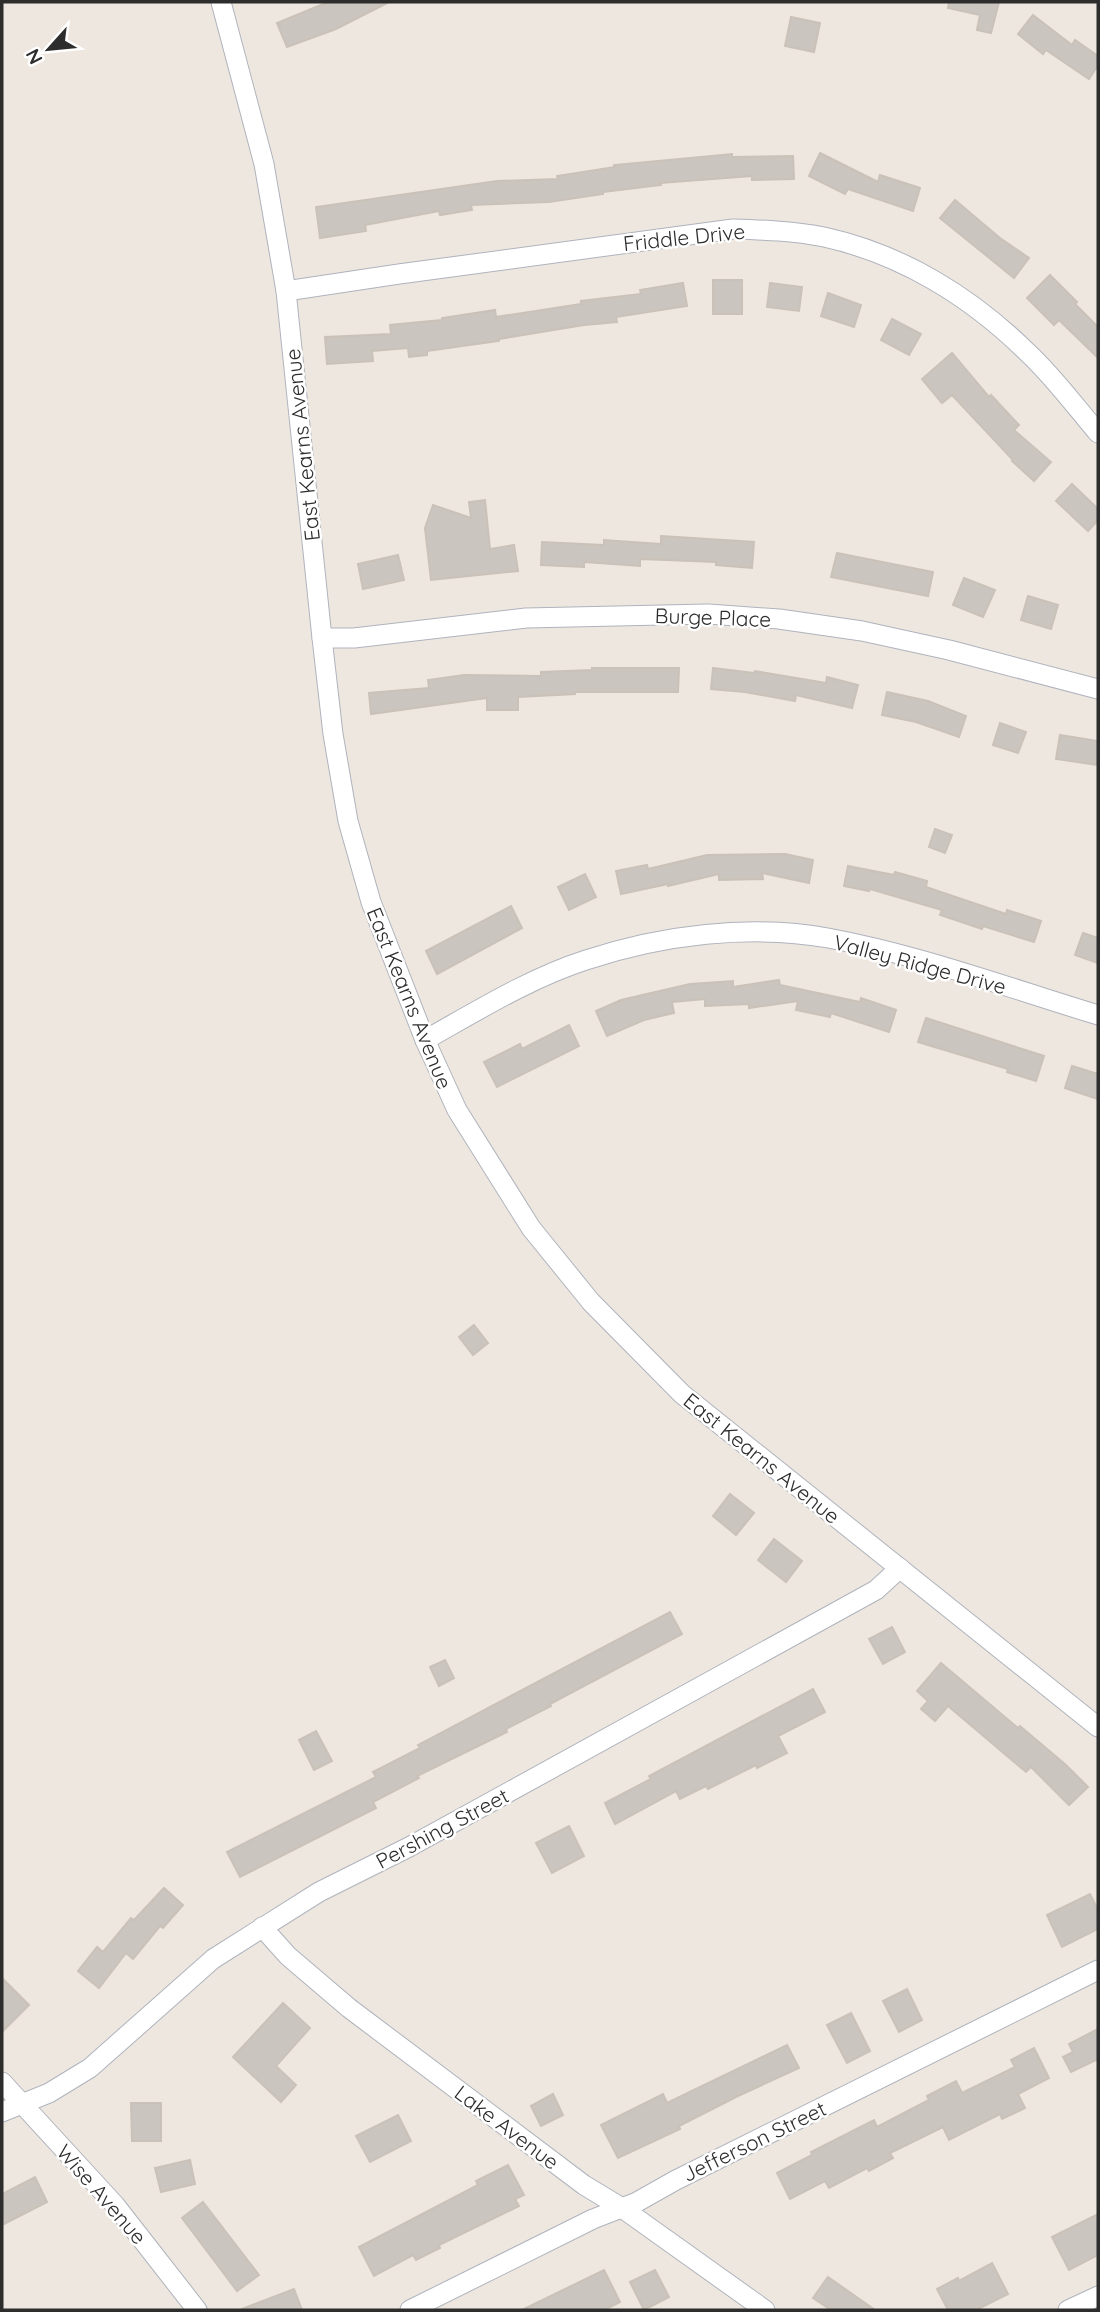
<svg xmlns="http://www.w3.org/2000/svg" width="1100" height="2312" viewBox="0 0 1100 2312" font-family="Quicksand,sans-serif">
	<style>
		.building { fill: #cac5be; stroke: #cac2b9; stroke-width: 2 }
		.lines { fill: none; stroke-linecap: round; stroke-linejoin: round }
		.minor-casing { stroke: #afb3bd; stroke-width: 21 }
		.minor { stroke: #fff; stroke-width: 19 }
		.labels { text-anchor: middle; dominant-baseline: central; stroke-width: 5; stroke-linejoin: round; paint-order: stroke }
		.street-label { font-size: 21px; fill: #2d2d2d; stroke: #fff }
	</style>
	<rect width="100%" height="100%" fill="#eee7df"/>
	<g class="building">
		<path d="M328 2H389L336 29 287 47 277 23Z"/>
		<path d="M949 2H999L991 33 977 30 980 15 948 8Z"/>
		<path d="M1033 15 1072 45 1075 40 1098 56V65L1089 79 1046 50 1043 54 1018 34Z"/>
		<path d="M791 17 820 23 814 52 785 46Z"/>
		<path d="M820 153 878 182 880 175 920 188 913 211 848 189 845 194 809 176Z"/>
		<path d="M732 154V157L793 156 794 179 752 180V176L660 183 661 185 603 192V194L549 202 471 205 472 210 440 215 439 211 365 225 366 231 320 238 316 207 497 181 558 179 557 176 615 167 614 165Z"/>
		<path d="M955 200 1000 238 1029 258 1014 278 940 218Z"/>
		<path d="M1050 275 1077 302 1075 304 1098 327V358L1059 320 1054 325 1027 298Z"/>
		<rect x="713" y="280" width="29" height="34"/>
		<path d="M683 283 687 306 616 317 617 322 584 325 499 339V341L427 351V355L409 357 408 348 372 351 373 361 327 364 325 337 391 334 390 325 442 320V318L495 310 496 317 581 304V301L641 294 640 290Z"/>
		<path d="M770 283 802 287 799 311 767 307Z"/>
		<path d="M828 293 861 305 854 327 821 316Z"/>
		<path d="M892 319 921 334 909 355 881 340Z"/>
		<path d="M952 353 989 397 991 395 1019 425 1014 430 1051 462 1034 481 1012 461 1013 460 952 395 942 403 922 379Z"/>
		<path d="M1072 484 1098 509V520L1088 531 1056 501Z"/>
		<path d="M485 500 490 549 514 545 518 571 431 580 425 528 433 505 471 518 469 502Z"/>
		<path d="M661 536 754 542 752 568 716 565V562L640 559V566L584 562V567L541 565 542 542 604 545V540L661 544Z"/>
		<path d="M837 553 933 572 928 596 831 577Z"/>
		<path d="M398 555 404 580 363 589 358 564Z"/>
		<path d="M964 578 995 590 983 617 953 605Z"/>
		<path d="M1028 596 1058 605 1051 629 1021 620Z"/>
		<path d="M592 668H679L678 692H575V694L518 697V710H487V698L371 714 369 693 429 688 428 680 464 675 541 676V672L592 670Z"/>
		<path d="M713 668 754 673 755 671 826 683 827 677 858 685 852 708 796 695 795 701 745 692 711 689Z"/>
		<path d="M887 692 928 701 966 716 959 737 916 722 882 715Z"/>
		<path d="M1000 723 1026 732 1018 753 993 745Z"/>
		<path d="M1060 735 1098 741V765L1056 759Z"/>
		<path d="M935 829 952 835 945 853 929 847Z"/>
		<path d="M785 854 813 860 809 883 762 873 763 879 719 880V874L668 886V884L621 894 616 871 647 865 648 869 707 855Z"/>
		<path d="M848 866 894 875 895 872 927 881 926 887 1006 914 1007 910 1041 921 1034 942 983 926 982 929 940 915 942 910 870 889 869 891 844 886Z"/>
		<path d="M585 874 596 897 569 910 558 887Z"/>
		<path d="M511 906 522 928 437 974 426 951Z"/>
		<path d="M1083 933 1098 938V963L1075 955Z"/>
		<path d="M779 980 780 985 860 1002 861 998 896 1010 889 1032 831 1013 830 1017 796 1010 798 1001 749 1008V1004L705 1006V999L672 1002 674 1013 644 1020 607 1036 596 1011 621 1000 690 984 733 981V987Z"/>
		<path d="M926 1018 1044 1056 1036 1081 1007 1072 1008 1069 918 1042Z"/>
		<path d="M569 1025 579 1046 497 1087 484 1062 520 1044 522 1049Z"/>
		<path d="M1072 1066 1098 1074V1099L1065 1088Z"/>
		<path d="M474 1325 488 1343 473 1355 459 1337Z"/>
		<path d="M730 1494 754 1513 736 1535 713 1516Z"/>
		<path d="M774 1539 802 1561 786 1582 758 1560Z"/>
		<path d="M670 1612 682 1634 550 1704 551 1706 506 1729 507 1732 417 1776 419 1778 373 1802 376 1808 240 1877 227 1852 376 1777 373 1772 420 1748 418 1745Z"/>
		<path d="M892 1627 905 1652 883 1664 869 1639Z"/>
		<path d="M445 1660 454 1678 439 1686 430 1667Z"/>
		<path d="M941 1663 1018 1728 1020 1726 1066 1765 1088 1787 1069 1805 1031 1767 1026 1772 948 1706 935 1721 921 1709 928 1701 917 1691Z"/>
		<path d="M813 1689 825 1712 778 1736 787 1753 757 1768 756 1765 708 1789 706 1786 680 1799 676 1791 615 1824 605 1803 651 1779 649 1776Z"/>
		<path d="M316 1731 332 1761 314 1770 299 1740Z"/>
		<path d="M569 1826 584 1856 552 1873 536 1843Z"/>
		<path d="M164 1888 183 1905 163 1928 160 1926 133 1959 126 1953 99 1988 78 1971 97 1947 103 1952 131 1918 134 1920Z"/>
		<path d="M1090 1894 1098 1910V1929L1062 1947 1047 1915Z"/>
		<path d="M2 1978 29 2005 2 2032Z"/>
		<path d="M907 1989 922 2020 899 2032 883 2001Z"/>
		<path d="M283 2003 310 2028 276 2066 296 2085 281 2102 233 2057Z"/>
		<path d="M851 2013 870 2051 847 2063 827 2025Z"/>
		<path d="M1098 2029V2059L1071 2072 1063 2057 1073 2052 1069 2044Z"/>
		<path d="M787 2045 799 2068 738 2096 679 2126 680 2129 618 2158 601 2125 663 2094 667 2103Z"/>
		<path d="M1034 2048 1049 2078 1018 2094 1025 2108 1002 2119 1000 2114 949 2140 943 2127 890 2153 893 2158 869 2171 867 2168 829 2188 825 2181 790 2199 777 2173 812 2155 811 2152 874 2120 877 2127 929 2100 927 2096 956 2081 962 2093 1015 2067 1011 2060Z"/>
		<path d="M553 2094 563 2115 541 2126 531 2106Z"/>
		<path d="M131 2103H161V2141H132Z"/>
		<path d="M398 2115 411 2141 370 2162 356 2136Z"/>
		<path d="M190 2160 195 2184 161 2192 155 2168Z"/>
		<path d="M508 2165 524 2195 515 2199 519 2206 439 2245 440 2248 416 2260 413 2255 374 2276 359 2247 478 2185 476 2181Z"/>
		<path d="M35 2177 47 2202 2 2225V2194Z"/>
		<path d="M203 2202 259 2275 237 2291 182 2218Z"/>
		<path d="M1098 2214V2255L1069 2270 1052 2237Z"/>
		<path d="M992 2263 1008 2294 976 2310H948L937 2289 958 2278 959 2281Z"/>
		<path d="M604 2270 620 2302 604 2310H522Z"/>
		<path d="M655 2270 669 2297 644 2310 630 2282Z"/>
		<path d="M828 2277 875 2310H831L813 2298Z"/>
		<path d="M294 2289 302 2310H242V2309Z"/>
	</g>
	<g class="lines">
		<g class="minor-casing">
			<g id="minor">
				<path d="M221 2 264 164 286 291 322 638 333 734 348 821 371 902 425 1040 457 1110 531 1228 591 1302 682 1394 1098 1727"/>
				<path d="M286 291 399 274 733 229C764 230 794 231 824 237 902 254 971 297 1027 352 1053 376 1075 406 1098 433"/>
				<path d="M322 638H354L526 618 708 614 779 619 862 631 949 650 1098 689"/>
				<path d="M425 1040C477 1011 530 978 586 960 662 935 749 924 828 938 920 955 1009 988 1098 1015"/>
				<path d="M262 1927 288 1956 349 2008 584 2185 622 2208 765 2310"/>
				<path d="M2 2082 115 2205 197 2310"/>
				<path d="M2 2112 49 2093 90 2068 213 1959 319 1892 409 1847 876 1590 900 1568"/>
				<path d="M410 2310 593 2219 637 2202 676 2180 1098 1970"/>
				<path d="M1068 2310 1098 2296"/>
			</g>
		</g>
		<use href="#minor" class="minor"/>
	</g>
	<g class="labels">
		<g class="street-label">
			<text transform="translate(684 237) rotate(-6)">Friddle Drive</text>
			<text transform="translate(302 445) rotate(-96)">East Kearns Avenue</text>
			<text transform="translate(713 617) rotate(2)">Burge Place</text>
			<text transform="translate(920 964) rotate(15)">Valley Ridge Drive</text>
			<text transform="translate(410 998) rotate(68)">East Kearns Avenue</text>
			<text transform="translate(762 1458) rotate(39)">East Kearns Avenue</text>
			<text transform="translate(442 1828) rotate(-28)">Pershing Street</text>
			<text transform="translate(507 2127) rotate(37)">Lake Avenue</text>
			<text transform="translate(754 2141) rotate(-26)">Jefferson Street</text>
			<text transform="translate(102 2194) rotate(49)">Wise Avenue</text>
		</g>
	</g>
	<rect width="1100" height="2312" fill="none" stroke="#2d2d2d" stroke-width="7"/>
	<g transform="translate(49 49) rotate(243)" stroke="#ffffff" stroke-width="5" paint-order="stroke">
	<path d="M0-5L12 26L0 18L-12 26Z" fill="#2d2d2d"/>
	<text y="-10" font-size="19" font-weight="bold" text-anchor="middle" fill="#2d2d2d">N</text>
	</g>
</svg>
